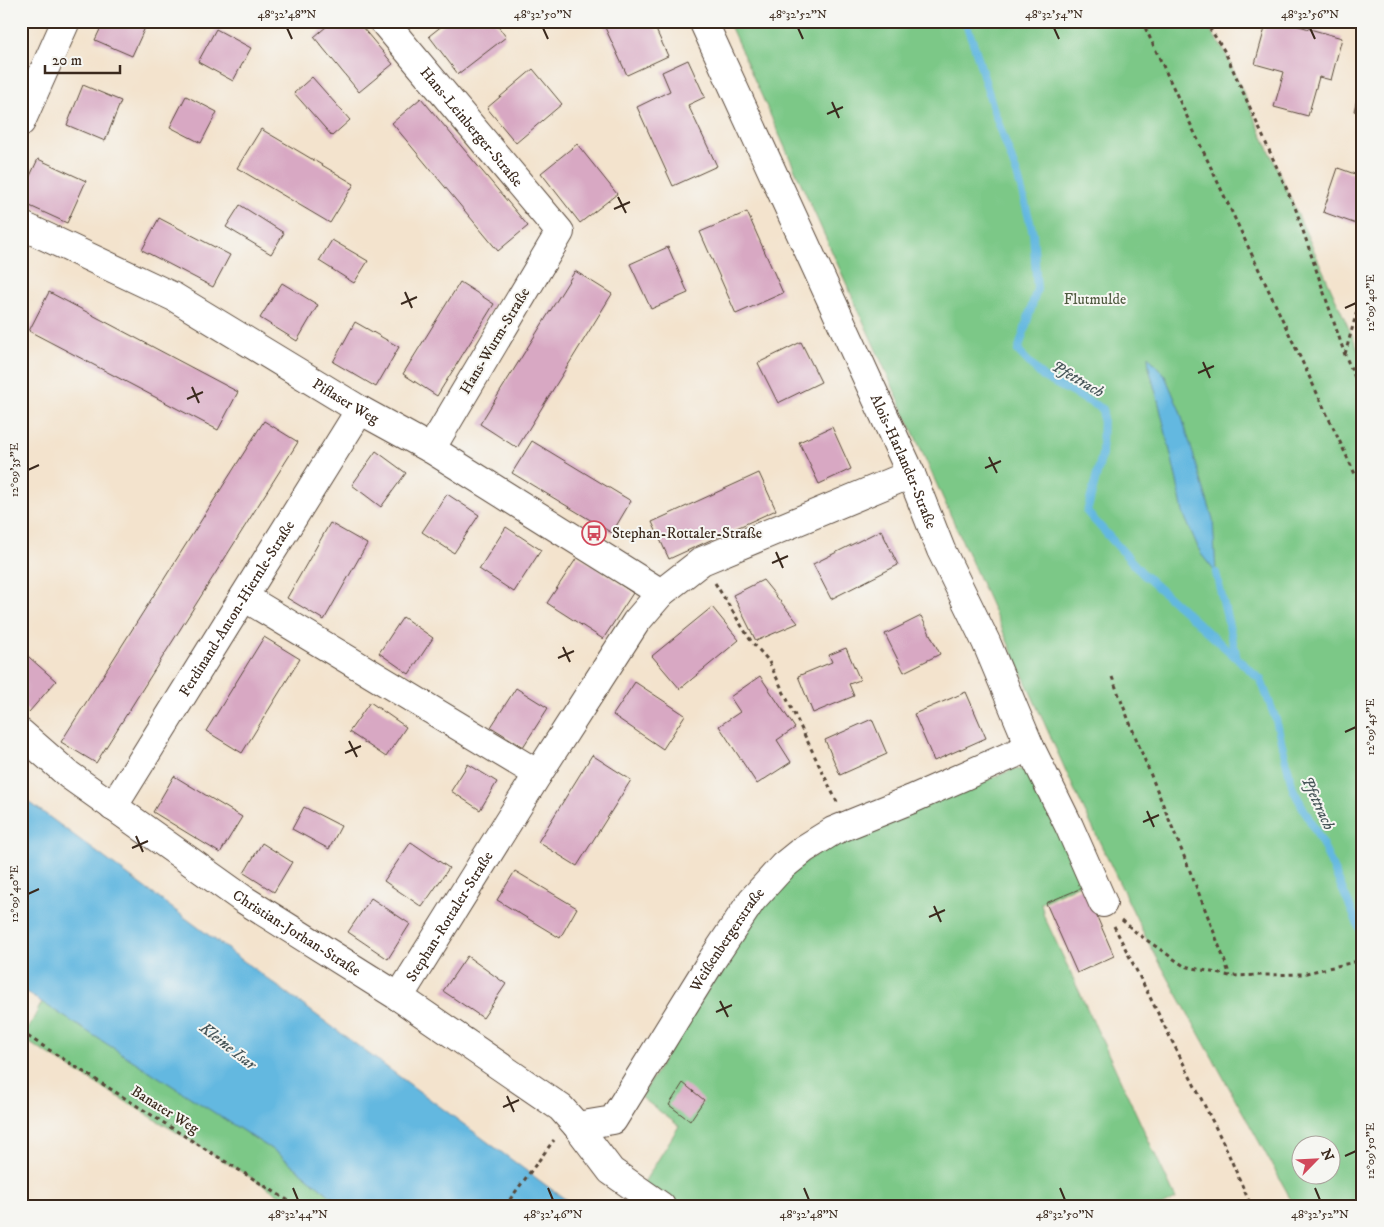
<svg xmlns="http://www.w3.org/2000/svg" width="1384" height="1227" viewBox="0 0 1384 1227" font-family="'IM FELL DW Pica',serif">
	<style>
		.green { fill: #7bc887; stroke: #5b7952; fill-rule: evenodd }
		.water { fill: #63b8e0; stroke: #4f717f }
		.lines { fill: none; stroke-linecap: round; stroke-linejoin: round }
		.stream { stroke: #63b8e0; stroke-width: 8 }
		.building { fill: #d8a8c3 }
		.minor-casing { stroke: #574638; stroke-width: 30 }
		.path { stroke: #574638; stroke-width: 3; stroke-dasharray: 4 4; stroke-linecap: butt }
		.minor { stroke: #fff; stroke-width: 28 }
		.ticks { fill: none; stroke: #3b2a1e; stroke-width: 2 }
		.labels { text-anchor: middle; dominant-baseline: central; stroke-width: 4; stroke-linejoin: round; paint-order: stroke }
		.street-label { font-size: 15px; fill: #3b2a1e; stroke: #f6f6f2 }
		.park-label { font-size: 15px; fill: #4e593e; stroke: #f6f6f2 }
		.poi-label { font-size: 15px; fill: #3b2a1e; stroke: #f6f6f2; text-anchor: start }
		.water-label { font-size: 16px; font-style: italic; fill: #475558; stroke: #f6f6f2 }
		.neatline { fill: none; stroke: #3b2a1e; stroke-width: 2 }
		.ticks-label { font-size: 12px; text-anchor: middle; fill: #3b2a1e }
	</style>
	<rect width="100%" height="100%" fill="#f6f6f2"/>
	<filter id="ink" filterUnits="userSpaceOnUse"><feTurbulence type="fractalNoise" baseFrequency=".02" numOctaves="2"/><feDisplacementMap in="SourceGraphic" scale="10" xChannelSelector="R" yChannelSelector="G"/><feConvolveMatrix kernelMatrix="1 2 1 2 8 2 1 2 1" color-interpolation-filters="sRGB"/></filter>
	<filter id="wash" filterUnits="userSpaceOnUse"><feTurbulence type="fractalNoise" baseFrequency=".0096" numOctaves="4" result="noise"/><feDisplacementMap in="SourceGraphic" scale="20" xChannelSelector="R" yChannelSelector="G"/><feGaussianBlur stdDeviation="1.12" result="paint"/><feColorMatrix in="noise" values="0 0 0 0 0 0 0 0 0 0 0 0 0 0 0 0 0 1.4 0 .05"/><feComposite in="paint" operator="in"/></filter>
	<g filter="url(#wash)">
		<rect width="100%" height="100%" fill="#f3e3cd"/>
		<g class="green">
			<path d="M728 21H1204L1225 52 1363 360V1206H1293L1287 1192 1146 938 1074 789ZM1302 1144H1332V1174H1302Z"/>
			<path d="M1014 769 1031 771 1085 881 1041 903 1044 916 1176 1199 1161 1206H675L643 1184 679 1126 641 1097 754 915 780 878 836 842Z"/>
			<path d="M42 1002 279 1154 343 1206H298L23 1039Z"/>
		</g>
		<g class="water">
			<path d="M1148 356 1165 376 1180 411 1213 519 1216 573 1201 554 1183 513 1177 481 1159 404 1149 368Z"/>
			<path d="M21 796 551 1189 575 1206H343L279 1154 21 989Z"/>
		</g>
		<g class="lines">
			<g class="stream">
				<path d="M965 21 975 48 994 111 1018 177 1033 233 1037 289 1018 351 1043 377 1103 409 1102 455 1087 512 1143 574 1261 680 1276 720 1293 789 1322 843 1363 936"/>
				<path d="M1216 573 1237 658"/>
			</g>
		</g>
		<g id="blocks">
			<g class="building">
				<path d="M104 21H148L132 56 95 40Z"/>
				<path d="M333 21H357L393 64 359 92 314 37Z"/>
				<path d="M448 21H494L506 37 458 74 429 36Z"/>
				<path d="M602 21H652L668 56 627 75Z"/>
				<path d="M1267 21H1281L1342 38 1331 80 1319 77 1308 116 1274 107 1284 72 1255 64Z"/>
				<path d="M216 29 251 48 233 81 198 62Z"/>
				<path d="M688 60 705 97 688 105 717 166 673 186 637 107 670 91 662 72Z"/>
				<path d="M533 69 562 104 516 143 487 108Z"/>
				<path d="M312 77 350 120 332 136 294 93Z"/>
				<path d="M1362 79H1363V113L1354 111Z"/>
				<path d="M83 85 121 101 105 141 67 125Z"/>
				<path d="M186 96 217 112 201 143 170 127Z"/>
				<path d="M421 98 528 226 498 251 392 123Z"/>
				<path d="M261 129 354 184 330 223 237 168Z"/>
				<path d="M577 144 617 194 580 223 541 173Z"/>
				<path d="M38 159 86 181 67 223 21 202V195Z"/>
				<path d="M1338 168 1363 177V215L1359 225 1323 212Z"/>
				<path d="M240 205 284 233 271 254 226 227Z"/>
				<path d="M747 212 783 293 736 314 700 232Z"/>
				<path d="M159 218 230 255 213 287 142 250Z"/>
				<path d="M332 240 368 261 354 283 319 261Z"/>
				<path d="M668 247 688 293 651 309 630 264Z"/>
				<path d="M575 271 612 294 517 448 480 424Z"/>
				<path d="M460 282 494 304 437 396 403 374Z"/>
				<path d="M282 283 318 305 297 341 260 318Z"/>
				<path d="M49 292 238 392 218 430 29 331Z"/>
				<path d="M355 322 399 347 376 387 333 362Z"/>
				<path d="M801 342 821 382 778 403 758 363Z"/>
				<path d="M264 421 298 442 96 763 61 742Z"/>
				<path d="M832 427 851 469 819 484 799 442Z"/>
				<path d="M532 441 631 501 612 533 512 473Z"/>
				<path d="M376 451 406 473 381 507 352 485Z"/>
				<path d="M759 473 776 510 669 559 652 522Z"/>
				<path d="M447 494 479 515 454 553 422 532Z"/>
				<path d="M330 523 367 544 324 620 287 598Z"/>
				<path d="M506 527 541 550 514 592 479 569Z"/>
				<path d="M881 530 898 565 831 599 813 564Z"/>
				<path d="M578 556 633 593 603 639 547 603Z"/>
				<path d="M763 580 798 623 756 641 733 595Z"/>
				<path d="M712 607 739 640 680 689 652 656Z"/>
				<path d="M921 616 940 654 904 672 885 634Z"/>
				<path d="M403 617 433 638 409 674 379 653Z"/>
				<path d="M264 637 300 659 242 753 206 731Z"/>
				<path d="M846 648 860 680 849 684 854 696 813 713 798 676 832 662 829 655Z"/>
				<path d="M21 650 56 681 29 712 21 706Z"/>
				<path d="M760 676 795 728 777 740 791 762 757 784 719 726 740 712 730 697Z"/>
				<path d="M635 682 685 715 663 749 613 715Z"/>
				<path d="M516 688 548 708 523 747 491 727Z"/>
				<path d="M966 692 986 738 934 761 914 714Z"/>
				<path d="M370 702 406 727 386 757 349 732Z"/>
				<path d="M872 719 887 754 840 775 825 740Z"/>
				<path d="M592 755 631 780 577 866 538 842Z"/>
				<path d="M468 764 497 782 480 810 451 791Z"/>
				<path d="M174 776 242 817 220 853 153 812Z"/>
				<path d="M304 807 341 826 329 849 292 829Z"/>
				<path d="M411 842 449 868 422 907 384 881Z"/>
				<path d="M262 843 292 862 274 892 244 873Z"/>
				<path d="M515 871 577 908 560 938 497 900Z"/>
				<path d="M1084 887 1114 956 1077 973 1046 903Z"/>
				<path d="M371 898 410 924 388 959 348 932Z"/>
				<path d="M467 956 506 984 483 1018 443 991Z"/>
				<path d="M683 1083 704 1100 690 1121 669 1105Z"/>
			</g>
		</g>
	</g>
	<g filter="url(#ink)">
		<use href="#blocks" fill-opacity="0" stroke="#574638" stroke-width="1"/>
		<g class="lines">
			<g class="minor-casing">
				<g id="minor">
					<path id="s1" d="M383 21 560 232 431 449"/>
					<path id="s2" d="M703 21 911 474 941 550 986 642 1030 747 1069 826 1103 903"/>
					<path d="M21 122 66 21"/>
					<path id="s3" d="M21 225 174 297 360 410 431 449 661 593"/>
					<path d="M244 597 538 774"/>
					<path id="s4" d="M21 733 69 775 243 899 399 997 561 1108 577 1126 611 1171 661 1206"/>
					<path id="s5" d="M113 807 360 410"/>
					<path id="s6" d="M399 997 538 774 636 622 661 593 702 561 911 474"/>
					<path id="s7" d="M577 1126 613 1120 712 960 752 900 783 866 804 849 833 831 912 799 1030 747"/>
				</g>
			</g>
			<g class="path">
				<path d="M1142 21 1363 491"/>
				<path d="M1205 21 1225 52 1296 210 1345 355 1363 395"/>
				<path d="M1345 354 1363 290"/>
				<path d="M715 583 751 641 768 660 837 802"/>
				<path d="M1112 677C1150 777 1194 875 1230 976"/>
				<path d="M1122 920 1138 934 1184 966 1230 976 1302 974 1363 960"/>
				<path d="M1114 926 1225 1146 1251 1206"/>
				<path d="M21 1032 186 1137 297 1206"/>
				<path d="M505 1206 554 1140"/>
			</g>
			<use href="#minor" class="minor"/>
		</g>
	</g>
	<path class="ticks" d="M287 28 292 39M543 28 548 39M798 28 803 39M1054 28 1059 39M1310 28 1315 39M832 102 839 118M827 114 843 107M618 197 626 213M614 209 630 202M405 292 412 308M401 304 417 297M1345 308 1356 303M1203 362 1210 378M1198 373 1214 366M192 387 199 403M187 399 203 392M989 457 997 473M985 468 1001 461M28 470 39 465M776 552 783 568M772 563 788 556M563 647 570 662M558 658 574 651M1345 732 1356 727M349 741 357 757M345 753 361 746M1147 811 1154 827M1143 822 1159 815M136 836 143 852M132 848 148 841M28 894 39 889M934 906 941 922M929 917 945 910M720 1001 728 1017M716 1012 732 1005M507 1096 514 1112M503 1107 519 1100M1345 1156 1356 1151M293 1188 298 1200M548 1188 553 1200M804 1188 809 1200M1060 1188 1065 1200M1315 1188 1320 1200"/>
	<defs>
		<g id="bus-ring" transform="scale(1.25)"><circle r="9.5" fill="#f6f6f2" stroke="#d1495b" stroke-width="1.5"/><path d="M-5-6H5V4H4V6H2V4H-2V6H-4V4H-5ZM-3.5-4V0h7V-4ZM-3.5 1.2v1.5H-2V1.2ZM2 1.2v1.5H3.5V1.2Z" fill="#d1495b"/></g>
	</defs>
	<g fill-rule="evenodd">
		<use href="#bus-ring" x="594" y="533"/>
	</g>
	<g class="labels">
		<g class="street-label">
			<text stroke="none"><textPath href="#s1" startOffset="138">Hans-Leinberger-Straße</textPath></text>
			<text transform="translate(495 341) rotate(-59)">Hans-Wurm-Straße</text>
			<text stroke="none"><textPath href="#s3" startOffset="370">Piflaser Weg</textPath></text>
			<text stroke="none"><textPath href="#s2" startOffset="484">Alois-Harlander-Straße</textPath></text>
			<text stroke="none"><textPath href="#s5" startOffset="234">Ferdinand-Anton-Hiernle-Straße</textPath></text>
			<text stroke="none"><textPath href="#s6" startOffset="95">Stephan-Rottaler-Straße</textPath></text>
			<text stroke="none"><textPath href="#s4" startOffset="341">Christian-Jorhan-Straße</textPath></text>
			<text stroke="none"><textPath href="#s7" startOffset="250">Weißenbergerstraße</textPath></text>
			<text transform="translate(165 1110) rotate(32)">Banater Weg</text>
		</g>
		<g class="park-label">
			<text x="1095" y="299">Flutmulde</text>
		</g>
		<g class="poi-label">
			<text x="612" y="533">Stephan-Rottaler-Straße</text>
		</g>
		<g class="water-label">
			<text transform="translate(1078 379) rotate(30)">Pfettrach</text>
			<text transform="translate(1318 803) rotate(65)">Pfettrach</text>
			<text transform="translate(228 1046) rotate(38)">Kleine Isar</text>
		</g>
	</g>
	<rect width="1384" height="1227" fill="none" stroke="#f6f6f2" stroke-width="55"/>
	<g transform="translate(1316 1160) rotate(66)"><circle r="24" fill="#f6f6f2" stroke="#aba49d"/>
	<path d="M0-4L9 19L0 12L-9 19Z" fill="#d1495b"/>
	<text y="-8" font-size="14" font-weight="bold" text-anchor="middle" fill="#3b2a1e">N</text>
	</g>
	<path d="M45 65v8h75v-8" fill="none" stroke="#3b2a1e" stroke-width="2.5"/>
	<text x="52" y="65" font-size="15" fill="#3b2a1e" stroke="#f6f6f2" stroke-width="4" paint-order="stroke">20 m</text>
	<rect x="28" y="28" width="1328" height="1172" class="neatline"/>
	<g class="ticks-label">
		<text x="287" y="18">48°32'48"N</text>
		<text x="543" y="18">48°32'50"N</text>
		<text x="798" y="18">48°32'52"N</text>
		<text x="1054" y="18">48°32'54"N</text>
		<text x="1310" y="18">48°32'56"N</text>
		<text transform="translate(1370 303) rotate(-90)" y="4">12°09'40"E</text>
		<text transform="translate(14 470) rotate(-90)" y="4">12°09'35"E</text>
		<text transform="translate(1370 727) rotate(-90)" y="4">12°09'45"E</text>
		<text transform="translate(14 894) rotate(-90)" y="4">12°09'40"E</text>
		<text transform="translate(1370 1151) rotate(-90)" y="4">12°09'50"E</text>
		<text x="298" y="1218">48°32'44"N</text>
		<text x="553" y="1218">48°32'46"N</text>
		<text x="809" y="1218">48°32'48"N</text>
		<text x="1065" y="1218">48°32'50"N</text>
		<text x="1320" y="1218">48°32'52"N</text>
	</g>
</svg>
